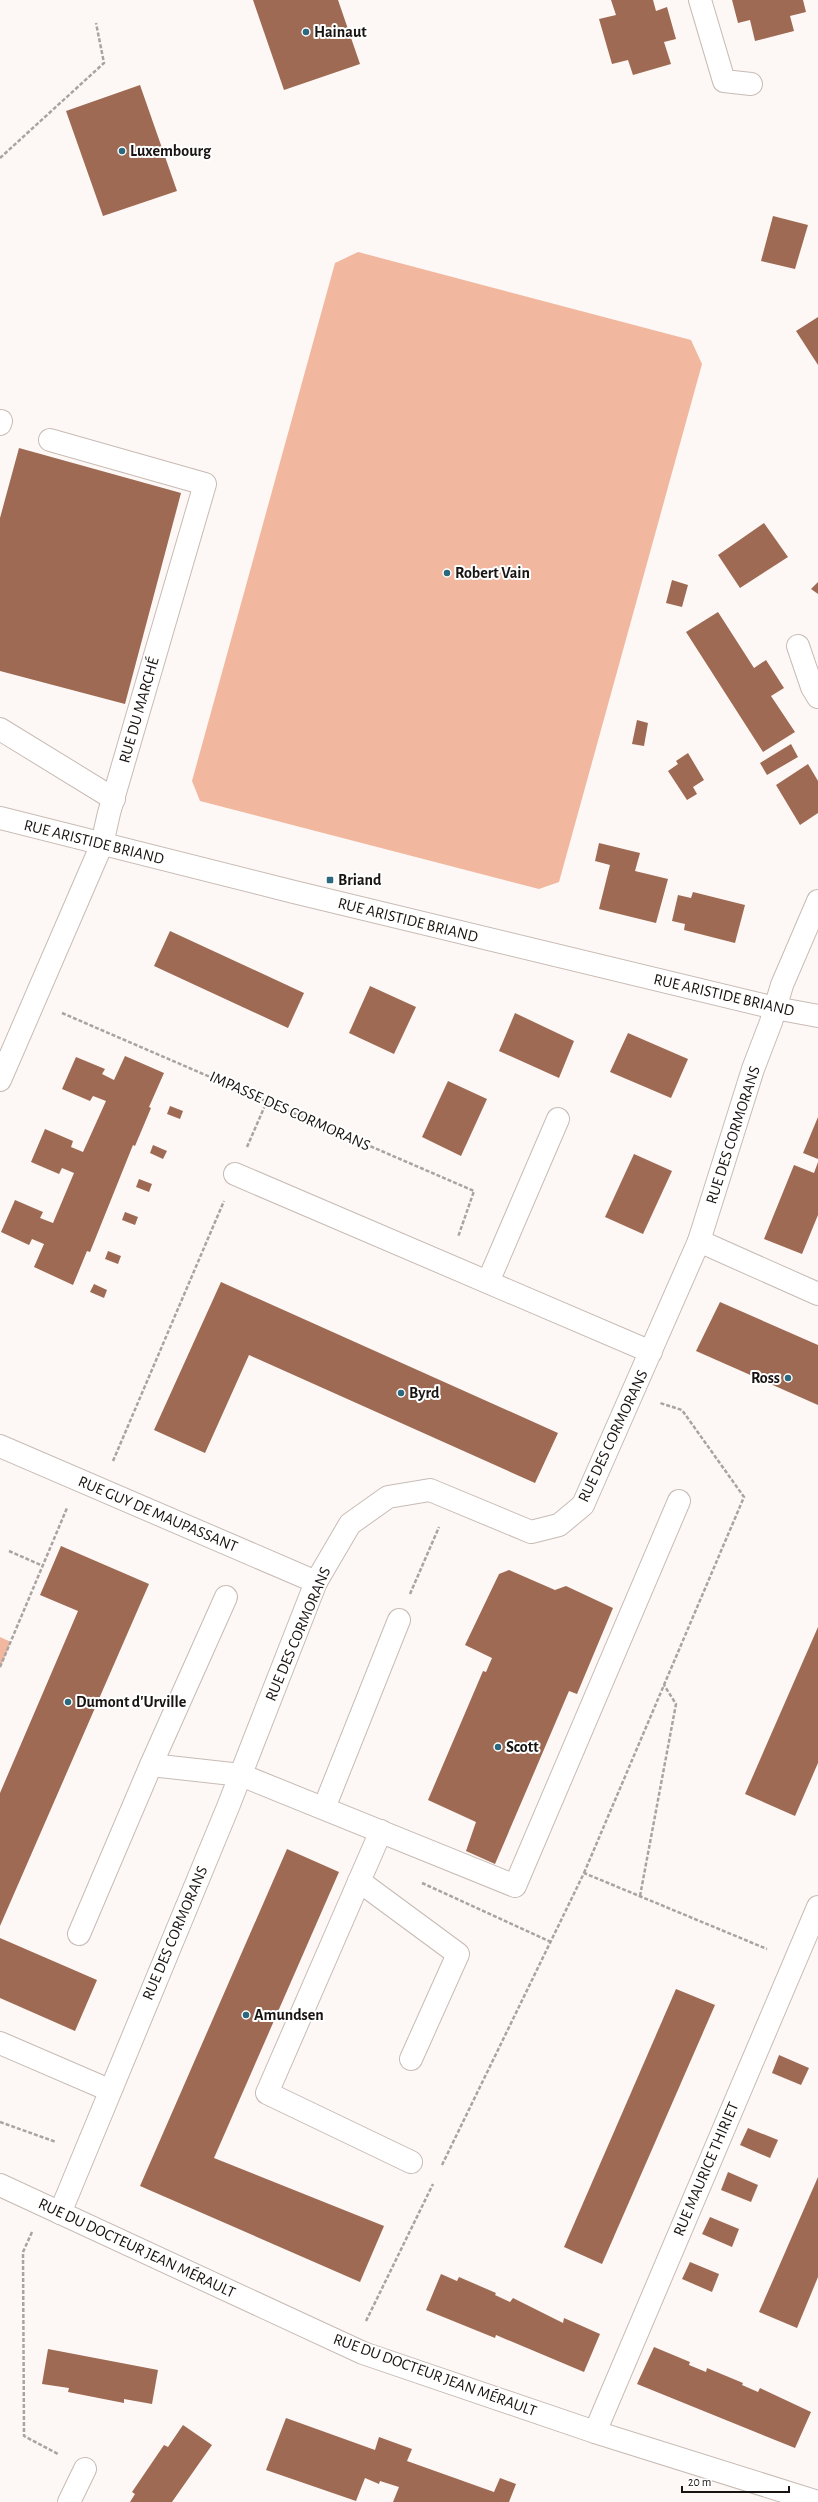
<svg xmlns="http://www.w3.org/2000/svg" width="818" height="2502" viewBox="0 0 818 2502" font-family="'Alegreya Sans',sans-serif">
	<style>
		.green { fill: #f1b89f }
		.building { fill: #9e6a53 }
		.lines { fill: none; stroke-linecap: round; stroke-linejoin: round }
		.minor-casing { stroke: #c8bbb5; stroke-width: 24 }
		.path { stroke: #a9a4a2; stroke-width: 2.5; stroke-dasharray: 4 2; stroke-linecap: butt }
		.minor { stroke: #fff; stroke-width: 22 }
		.poi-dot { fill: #2a687e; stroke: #fff; stroke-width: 1.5 }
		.labels { text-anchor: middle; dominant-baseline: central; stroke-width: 4; stroke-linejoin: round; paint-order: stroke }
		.poi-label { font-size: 16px; font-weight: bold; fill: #191412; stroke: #fff; text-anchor: start }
		.street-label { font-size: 16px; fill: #191412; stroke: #fff }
	</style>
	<rect width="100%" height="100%" fill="#fdf8f5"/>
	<g class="green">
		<path d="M358 252 691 340 702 364 559 882 539 889 200 801 192 781 335 263Z"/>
		<path d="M0 1637 11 1642 0 1668Z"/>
	</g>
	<g class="building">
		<path d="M253 0H338L360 64 284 90Z"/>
		<path d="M611 0H653L656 11 667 7 676 39 664 42 671 64 633 75 628 60 612 64 599 19 616 15Z"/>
		<path d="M732 0H803L806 12 790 16 794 31 755 41 750 20 738 23Z"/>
		<path d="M140 85 177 191 103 216 66 111Z"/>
		<path d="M773 216 808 225 795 269 761 261Z"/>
		<path d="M818 317V365L796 331Z"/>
		<path d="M19 448 181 493 125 704 0 671V518Z"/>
		<path d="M764 523 788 557 740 588 718 555Z"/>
		<path d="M672 580 688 585 682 607 666 603Z"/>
		<path d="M818 582V594L811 589Z"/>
		<path d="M718 612 754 668 766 660 784 688 771 696 795 732 763 752 686 632Z"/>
		<path d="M637 720 648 723 644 746 632 744Z"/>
		<path d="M791 744 798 757 767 775 760 763Z"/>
		<path d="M688 753 704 780 693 787 697 794 687 800 668 771 678 764 676 761Z"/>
		<path d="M808 764 818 781V813L800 825 776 785Z"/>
		<path d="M599 843 640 853 635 871 668 879 656 923 599 909 610 865 595 861Z"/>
		<path d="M693 892 745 905 735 943 684 930 685 924 672 921 678 895 691 898Z"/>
		<path d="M170 931 304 993 288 1028 154 966Z"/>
		<path d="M370 986 416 1007 394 1054 349 1033Z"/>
		<path d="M515 1013 574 1041 559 1078 499 1051Z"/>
		<path d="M628 1033 688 1059 671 1098 610 1072Z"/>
		<path d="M125 1056 164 1073 149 1107 151 1108 135 1146 133 1145 90 1252 87 1251 73 1285 34 1267 44 1244 32 1239 29 1245 1 1232 15 1200 43 1212 40 1218 53 1223 74 1173 62 1168 59 1174 31 1162 45 1129 73 1141 71 1147 83 1152 106 1101 93 1096 90 1101 62 1089 76 1057 105 1069 102 1074 114 1080Z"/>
		<path d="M448 1081 487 1099 461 1156 422 1137Z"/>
		<path d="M170 1106 183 1111 180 1119 167 1114Z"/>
		<path d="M818 1117V1159L803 1153Z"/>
		<path d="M153 1145 167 1151 163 1159 150 1153Z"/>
		<path d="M634 1154 672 1171 643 1234 605 1217Z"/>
		<path d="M818 1162V1215L802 1254 764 1239 794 1165 814 1173Z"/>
		<path d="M139 1179 152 1184 149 1192 136 1187Z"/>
		<path d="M125 1212 138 1217 135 1225 122 1220Z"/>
		<path d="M108 1251 121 1256 118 1264 105 1259Z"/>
		<path d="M221 1282 558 1433 535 1483 249 1355 205 1453 154 1430Z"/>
		<path d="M94 1284 107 1290 104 1298 90 1292Z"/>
		<path d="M720 1302 818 1345V1405L696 1351Z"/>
		<path d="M61 1546 149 1584 0 1926V1793L78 1611 40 1595Z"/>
		<path d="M509 1570 555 1590 566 1586 613 1608 577 1694 569 1691 495 1864 466 1851 476 1822 428 1800 483 1671 486 1672 492 1658 465 1645 499 1574Z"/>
		<path d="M818 1627V1763L795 1816 745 1794Z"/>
		<path d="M287 1849 339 1872 214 2158 384 2226 360 2282 140 2186Z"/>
		<path d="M0 1938 97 1980 75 2031 0 1998Z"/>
		<path d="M676 1989 715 2005 602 2264 564 2247Z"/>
		<path d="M779 2055 809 2068 801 2085 772 2073Z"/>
		<path d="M748 2128 778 2140 770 2158 740 2145Z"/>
		<path d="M728 2172 758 2185 751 2202 721 2190Z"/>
		<path d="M818 2177V2277L797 2328 759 2312Z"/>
		<path d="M710 2217 739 2229 732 2247 702 2234Z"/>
		<path d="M690 2262 719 2274 712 2292 682 2279Z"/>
		<path d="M441 2274 457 2281 459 2277 496 2293 495 2295 510 2302 513 2298 563 2323 564 2318 600 2334 584 2372 496 2335 495 2338 426 2310Z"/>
		<path d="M654 2347 690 2362 689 2365 706 2372 707 2368 743 2383 742 2385 758 2392 760 2388 811 2412 795 2448 637 2384Z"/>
		<path d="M48 2349 158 2370 152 2404 124 2399V2403L68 2392 69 2388 42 2384Z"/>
		<path d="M286 2418 375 2450 379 2437 412 2449 407 2461 494 2492 500 2478 516 2484 509 2502H393L399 2487 380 2481 379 2484 365 2478 356 2501 266 2470Z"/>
		<path d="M183 2425 212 2445 172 2502H130L135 2494 132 2492 164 2445 168 2447Z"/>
	</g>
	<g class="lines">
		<g class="minor-casing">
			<g id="minor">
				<path d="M700 0 724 81 751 84"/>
				<path d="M0 424 1 421"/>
				<path d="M798 646 812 687 818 697"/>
				<path d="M0 729 114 799"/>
				<path d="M0 818 294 892 775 1008 818 1016"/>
				<path d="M0 1080 102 844 109 813 205 484 50 440"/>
				<path d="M235 1174 651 1352"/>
				<path d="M699 1241 818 1294"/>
				<path d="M488 1282 558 1119"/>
				<path d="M0 1446 316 1582"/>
				<path d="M151 1765 226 1597"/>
				<path d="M324 1808 399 1620"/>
				<path d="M381 1831 267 2093 411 2162"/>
				<path d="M359 1881 458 1954 411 2059"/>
				<path d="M79 1934 151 1765 241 1775 515 1886 679 1501"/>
				<path d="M0 2043 109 2090"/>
				<path d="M0 2185 363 2353 595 2432 818 2502"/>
				<path d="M60 2213 228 1807 316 1582 350 1524 388 1497 430 1490 531 1532 559 1525 583 1505 699 1241 753 1069 771 1022 782 985 818 901"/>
				<path d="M595 2432 818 1907"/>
				<path d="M69 2502 85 2469"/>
			</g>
		</g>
		<g class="path">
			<path d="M0 158 104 63 96 23"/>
			<path d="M62 1013 474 1191 458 1237"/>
			<path d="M247 1147 267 1101"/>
			<path d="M113 1461 224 1201"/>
			<path d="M9 1551 43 1566"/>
			<path d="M410 1594 439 1527"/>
			<path d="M0 1667 67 1508"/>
			<path d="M584 1873 744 1497 682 1410 660 1403"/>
			<path d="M422 1883 551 1942"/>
			<path d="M640 1896 676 1704 664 1685"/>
			<path d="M0 2122 56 2142"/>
			<path d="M442 2165 584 1873 767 1949"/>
			<path d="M32 2232 23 2252 24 2436 58 2454"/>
			<path d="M366 2321 433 2184"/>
		</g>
		<use href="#minor" class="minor"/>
	</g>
	<g class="poi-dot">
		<circle cx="306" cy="32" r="4"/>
		<circle cx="122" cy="151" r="4"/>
		<circle cx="447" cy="573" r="4"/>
		<rect x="326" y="876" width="8" height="8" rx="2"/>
		<circle cx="788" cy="1378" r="4"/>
		<circle cx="401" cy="1393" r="4"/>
		<circle cx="68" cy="1702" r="4"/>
		<circle cx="498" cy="1747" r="4"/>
		<circle cx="246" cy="2015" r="4"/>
	</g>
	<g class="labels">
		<g class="poi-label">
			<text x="314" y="32">Hainaut</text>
			<text x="130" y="151">Luxembourg</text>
			<text x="455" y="573">Robert Vain</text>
			<text x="338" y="880">Briand</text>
			<text x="780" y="1378" text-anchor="end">Ross</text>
			<text x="409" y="1393">Byrd</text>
			<text x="76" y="1702">Dumont d'Urville</text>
			<text x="506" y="1747">Scott</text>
			<text x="254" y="2015">Amundsen</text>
		</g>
		<g class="street-label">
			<text transform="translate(139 710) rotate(-74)">RUE DU MARCHÉ</text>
			<text transform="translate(94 842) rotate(14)">RUE ARISTIDE BRIAND</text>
			<text transform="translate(408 920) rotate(14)">RUE ARISTIDE BRIAND</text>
			<text transform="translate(724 995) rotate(13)">RUE ARISTIDE BRIAND</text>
			<text transform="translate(290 1111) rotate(24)">IMPASSE DES CORMORANS</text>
			<text transform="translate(733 1135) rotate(-72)">RUE DES CORMORANS</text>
			<text transform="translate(613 1436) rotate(-65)">RUE DES CORMORANS</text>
			<text transform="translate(158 1514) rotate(23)">RUE GUY DE MAUPASSANT</text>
			<text transform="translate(298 1634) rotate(-67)">RUE DES CORMORANS</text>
			<text transform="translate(175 1933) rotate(-67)">RUE DES CORMORANS</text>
			<text transform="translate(706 2169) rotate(-67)">RUE MAURICE THIRIET</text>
			<text transform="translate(137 2248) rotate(25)">RUE DU DOCTEUR JEAN MÉRAULT</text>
			<text transform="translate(435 2375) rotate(20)">RUE DU DOCTEUR JEAN MÉRAULT</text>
		</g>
	</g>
	<path d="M682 2486v6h107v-6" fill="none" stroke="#191412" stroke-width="2"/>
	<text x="688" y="2486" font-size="12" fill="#191412" stroke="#ffffff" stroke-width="3" paint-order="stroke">20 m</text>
</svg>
